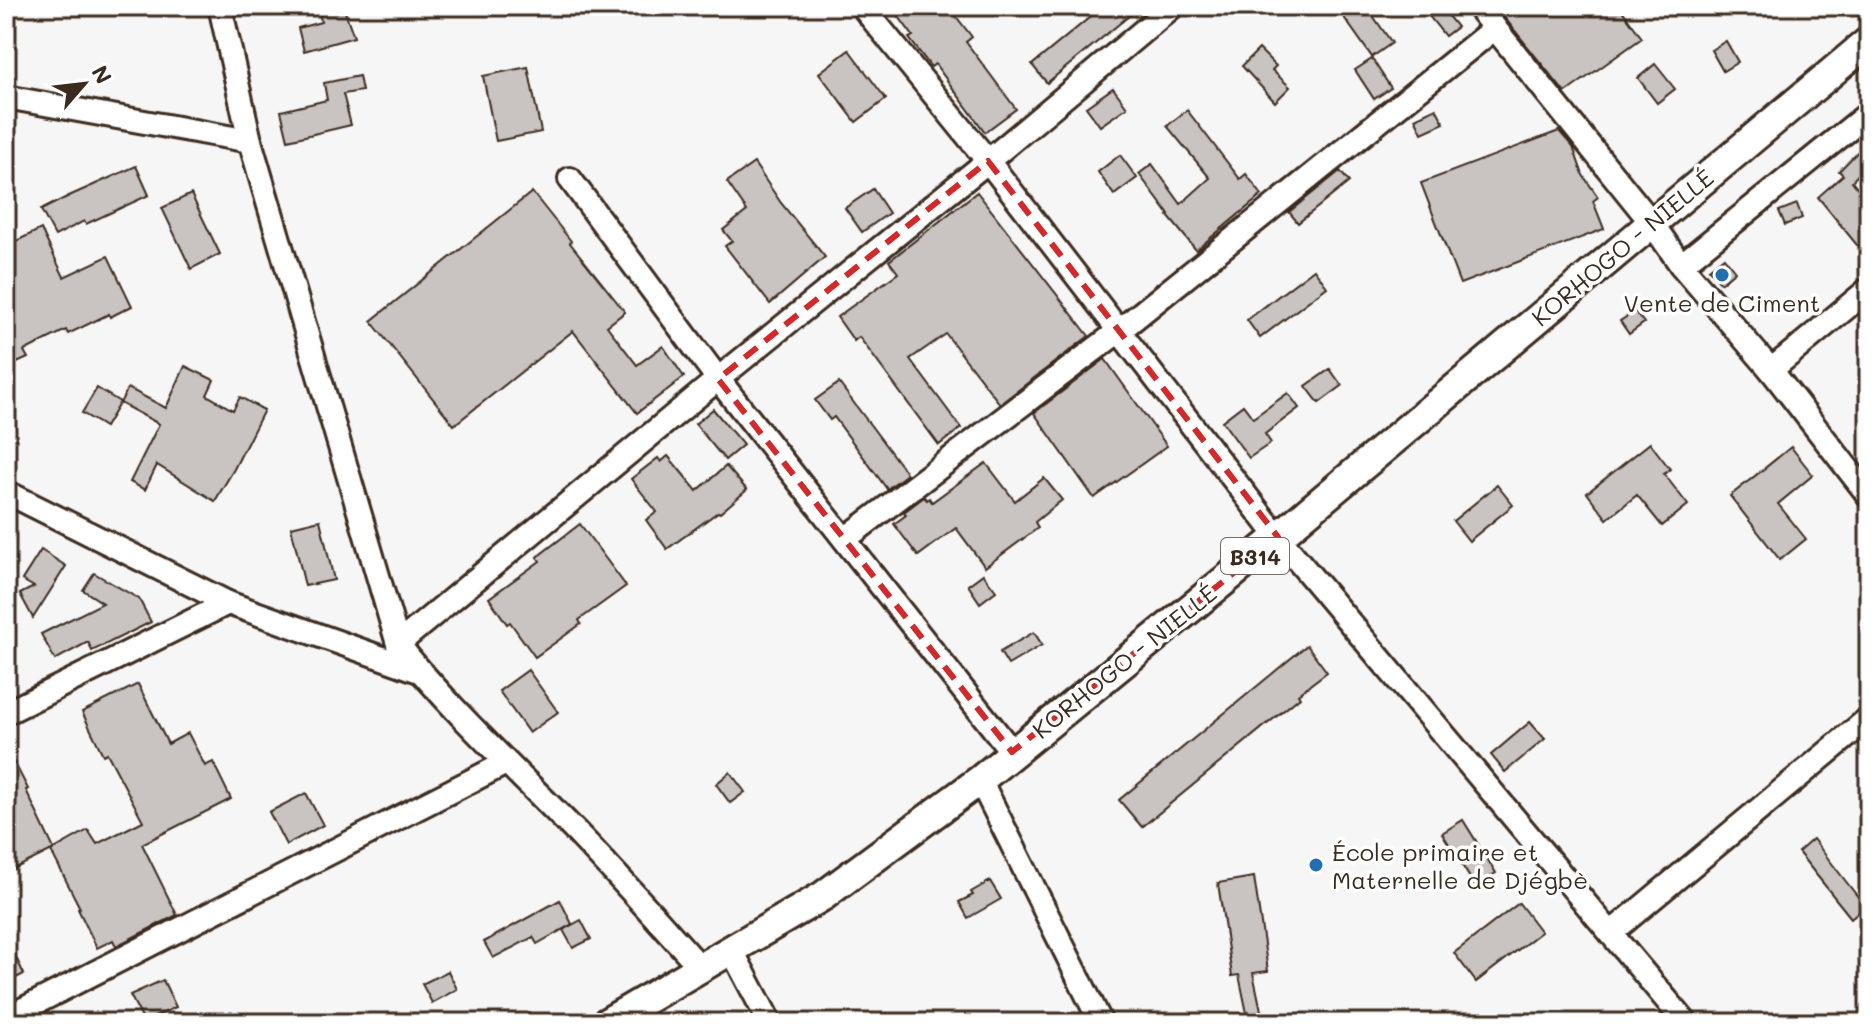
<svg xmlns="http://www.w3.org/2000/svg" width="1875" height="1029" viewBox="0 0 1875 1029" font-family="Mali,sans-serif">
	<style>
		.building { fill: #c9c3c1; stroke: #3b2a1e; stroke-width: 2 }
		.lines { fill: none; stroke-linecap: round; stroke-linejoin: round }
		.minor-casing { stroke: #3b2a1e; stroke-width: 28 }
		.major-casing { stroke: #3b2a1e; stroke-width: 34 }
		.minor { stroke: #fff; stroke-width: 22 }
		.major { stroke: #fff; stroke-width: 28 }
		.marked { fill: none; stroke: #d62828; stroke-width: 6; stroke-dasharray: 16 10; stroke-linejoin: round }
		.poi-dot { fill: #1f6fb2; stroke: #fff; stroke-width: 3 }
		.labels { text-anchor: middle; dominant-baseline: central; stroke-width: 7; stroke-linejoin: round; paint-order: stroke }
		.shield { fill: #fff; stroke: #766a62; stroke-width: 2 }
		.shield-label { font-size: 22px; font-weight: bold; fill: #3b2a1e }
		.street-label { font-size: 24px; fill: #3b2a1e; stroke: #fff }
		.poi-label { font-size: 24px; fill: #3b2a1e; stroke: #fff }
	</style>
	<rect width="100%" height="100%" fill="#f7f6f6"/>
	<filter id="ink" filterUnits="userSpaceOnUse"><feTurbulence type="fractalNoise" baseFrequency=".0125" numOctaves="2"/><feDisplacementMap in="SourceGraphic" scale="16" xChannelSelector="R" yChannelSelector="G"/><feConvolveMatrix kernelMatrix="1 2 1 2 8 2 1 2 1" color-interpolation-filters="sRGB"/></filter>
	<g filter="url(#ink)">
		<g class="building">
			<path d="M318 6H343L354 37 304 51 298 28 321 22Z"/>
			<path d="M891 6H948L972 37 966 42 1016 109 985 132 935 64 931 67 909 38 913 36Z"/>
			<path d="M1081 6H1141L1047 83 1032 65 1090 17Z"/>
			<path d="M1336 6H1366L1392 43 1372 57Z"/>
			<path d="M1421 6H1440L1457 27 1445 36Z"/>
			<path d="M1495 6H1619L1642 38 1565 93Z"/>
			<path d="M1726 41 1738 62 1723 71 1711 50Z"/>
			<path d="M1259 49 1276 66 1272 70 1290 87 1275 102 1242 66Z"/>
			<path d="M849 50 886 99 856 122 819 73Z"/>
			<path d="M1372 59 1391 88 1374 99 1355 70Z"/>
			<path d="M1655 64 1675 89 1657 103 1638 78Z"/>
			<path d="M528 67 541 132 496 141 483 76Z"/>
			<path d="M359 76 362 91 343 94 351 125 288 140 281 111 327 100 324 83Z"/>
			<path d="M1113 88 1127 107 1100 126 1086 107Z"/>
			<path d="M1436 108 1444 123 1422 133 1415 118Z"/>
			<path d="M1187 110 1240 179 1246 174 1262 195 1196 250 1168 216 1169 215 1139 174 1152 164 1181 204 1210 178 1167 126Z"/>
			<path d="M1559 131 1573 147 1583 175 1598 197 1593 201 1604 229 1460 284 1421 183Z"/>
			<path d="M1869 140V163L1852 181 1869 202V260L1818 197 1843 175 1839 171Z"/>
			<path d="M1120 155 1137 178 1114 195 1098 172Z"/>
			<path d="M754 163 781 203 825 257 770 304 725 246 732 241 723 230 747 211 727 182Z"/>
			<path d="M136 166 149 195 86 224 84 221 55 236 41 210 69 196Z"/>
			<path d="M1340 171 1349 182 1298 223 1289 212Z"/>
			<path d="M873 189 889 213 862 232 845 208Z"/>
			<path d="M532 192 571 241 570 243 625 312 607 326 637 365 663 346 684 377 637 413 573 331 454 425 371 321Z"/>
			<path d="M977 192 1089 336 1000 404 946 334 910 359 961 428 939 445 859 337 854 341 837 317 898 273 889 261Z"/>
			<path d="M191 194 220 254 191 269 162 208Z"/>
			<path d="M1797 204 1802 218 1785 225 1779 211Z"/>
			<path d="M41 229 64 277 108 256 132 306 110 317 109 314 68 334 66 330 24 351 28 358 6 368V246Z"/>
			<path d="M1724 257 1735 271 1721 283 1709 269Z"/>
			<path d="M1314 269 1327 287 1260 338 1247 320Z"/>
			<path d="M1635 311 1644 323 1629 334 1620 321Z"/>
			<path d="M1105 359 1167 446 1094 498 1034 413Z"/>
			<path d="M185 366 214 380 207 395 233 410 240 397 264 410 234 469 215 501 157 465 145 490 130 482 159 424 120 403 128 388 166 408Z"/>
			<path d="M1330 369 1342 386 1319 403 1306 386Z"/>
			<path d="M839 383 907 474 887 489 834 417 830 420 815 400Z"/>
			<path d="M97 388 120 402 105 427 82 413Z"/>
			<path d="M1288 393 1299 408 1265 434 1271 443 1249 458 1222 421 1243 405 1253 418Z"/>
			<path d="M713 409 743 445 725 460 695 424Z"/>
			<path d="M1650 443 1670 469 1664 474 1688 505 1662 526 1637 495 1607 519 1587 493Z"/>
			<path d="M1791 447 1813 475 1778 504 1806 539 1780 560 1730 496Z"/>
			<path d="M668 456 697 491 726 466 747 490 720 513 718 512 667 549 646 520 657 512 631 479 658 458 661 462Z"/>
			<path d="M986 463 1015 501 1044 478 1062 500 1035 522 1038 528 985 567 956 528 918 556 894 524 906 515 904 512 924 497 927 500 929 498 932 502Z"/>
			<path d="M1497 485 1513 505 1469 541 1453 521Z"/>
			<path d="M320 520 334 580 305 586 291 527Z"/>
			<path d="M580 524 626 586 579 620 581 624 535 657 510 622 507 624 489 598 540 561 537 557Z"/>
			<path d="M41 550 66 566 33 618 20 594 34 587 22 580Z"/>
			<path d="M94 573 139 599 151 622 92 651 88 642 55 660 41 634 103 603 83 590Z"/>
			<path d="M983 574 996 591 980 603 968 585Z"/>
			<path d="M1034 632 1042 645 1008 665 1000 652Z"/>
			<path d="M1307 645 1327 672 1298 694 1300 697 1142 827 1119 800Z"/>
			<path d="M528 670 558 712 529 733 499 691Z"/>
			<path d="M138 684 168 744 188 733 205 766 213 762 231 799 142 844 177 915 116 946 113 940 97 948 78 909 80 908 51 851 88 830 97 844 143 821 107 753 103 755 82 712Z"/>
			<path d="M1530 722 1545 739 1505 772 1491 755Z"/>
			<path d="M6 746 28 789 26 790 54 849 6 873V843L14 839 6 822Z"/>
			<path d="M730 772 745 792 730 803 716 784Z"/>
			<path d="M306 793 323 825 286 845 269 812Z"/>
			<path d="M1463 820 1496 873 1475 886 1442 833Z"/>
			<path d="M1813 839 1865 906 1851 918 1798 852Z"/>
			<path d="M1254 877 1268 971 1253 973 1263 1020 1249 1023 1239 975 1232 976 1218 883Z"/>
			<path d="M990 881 1001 899 968 918 959 902 973 895 971 892Z"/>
			<path d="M560 900 572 924 537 944 533 937 493 958 484 942Z"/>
			<path d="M1519 903 1541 932 1476 982 1454 953Z"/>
			<path d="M581 920 591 939 573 948 563 930Z"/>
			<path d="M6 937 24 974 6 983Z"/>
			<path d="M448 971 457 989 432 1003 422 984Z"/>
			<path d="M163 980 176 1007 144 1022 130 995Z"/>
		</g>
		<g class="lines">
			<g class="minor-casing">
				<g id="minor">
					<path d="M220 6 250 141 398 644C454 714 520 774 582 838 623 881 662 925 701 968"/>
					<path d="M862 6 988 161 1278 537 1686 1023"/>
					<path d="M1477 6 1651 222 1681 265 1771 370 1869 496"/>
					<path d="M6 97 250 141"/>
					<path d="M570 179 718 379 1012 752"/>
					<path d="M1681 265 1869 113"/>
					<path d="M1771 370 1869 289"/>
					<path d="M6 492 228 603 419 671"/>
					<path d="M845 539 1119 331 1495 28"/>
					<path d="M398 644 718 379 988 161 1173 6"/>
					<path d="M6 713 228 603"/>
					<path d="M980 780 1101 1023"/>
					<path d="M1611 933 1869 718"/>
					<path d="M731 949 770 1023"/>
					<path d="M6 1018 506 763"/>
				</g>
			</g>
			<g class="major-casing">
				<path id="major" d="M606 1023 823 896 980 780 1278 537 1869 41"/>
			</g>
			<use href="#minor" class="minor"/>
			<use href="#major" class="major"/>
		</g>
	</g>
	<path class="marked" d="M988 161 1278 537 1012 752 718 379Z"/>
	<g class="poi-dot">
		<circle cx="1722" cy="275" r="8"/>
		<circle cx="1316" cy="865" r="8"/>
	</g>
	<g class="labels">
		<rect class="shield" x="1221" y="538" width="68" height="36" rx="6"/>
		<g class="shield-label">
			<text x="1255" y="556">B314</text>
		</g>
		<g class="street-label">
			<text transform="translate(1622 247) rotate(-40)">KORHOGO - NIELLÉ</text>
			<text transform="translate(1124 661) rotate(-39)">KORHOGO - NIELLÉ</text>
		</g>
		<g class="poi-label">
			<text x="1722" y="302">Vente de Ciment</text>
			<text x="1332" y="851" text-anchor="start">École primaire et<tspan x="1332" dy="28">Maternelle de Djégbè</tspan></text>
		</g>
	</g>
	<rect width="1875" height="1029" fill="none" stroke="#fff" stroke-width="32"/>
	<rect x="16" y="16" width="1843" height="997" fill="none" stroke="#3b2a1e" stroke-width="3" filter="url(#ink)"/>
	<g transform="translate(84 84) rotate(62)" stroke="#ffffff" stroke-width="6" paint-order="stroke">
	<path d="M0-6L14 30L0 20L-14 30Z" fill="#3b2a1e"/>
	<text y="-12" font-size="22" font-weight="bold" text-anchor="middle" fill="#3b2a1e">N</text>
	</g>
</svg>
